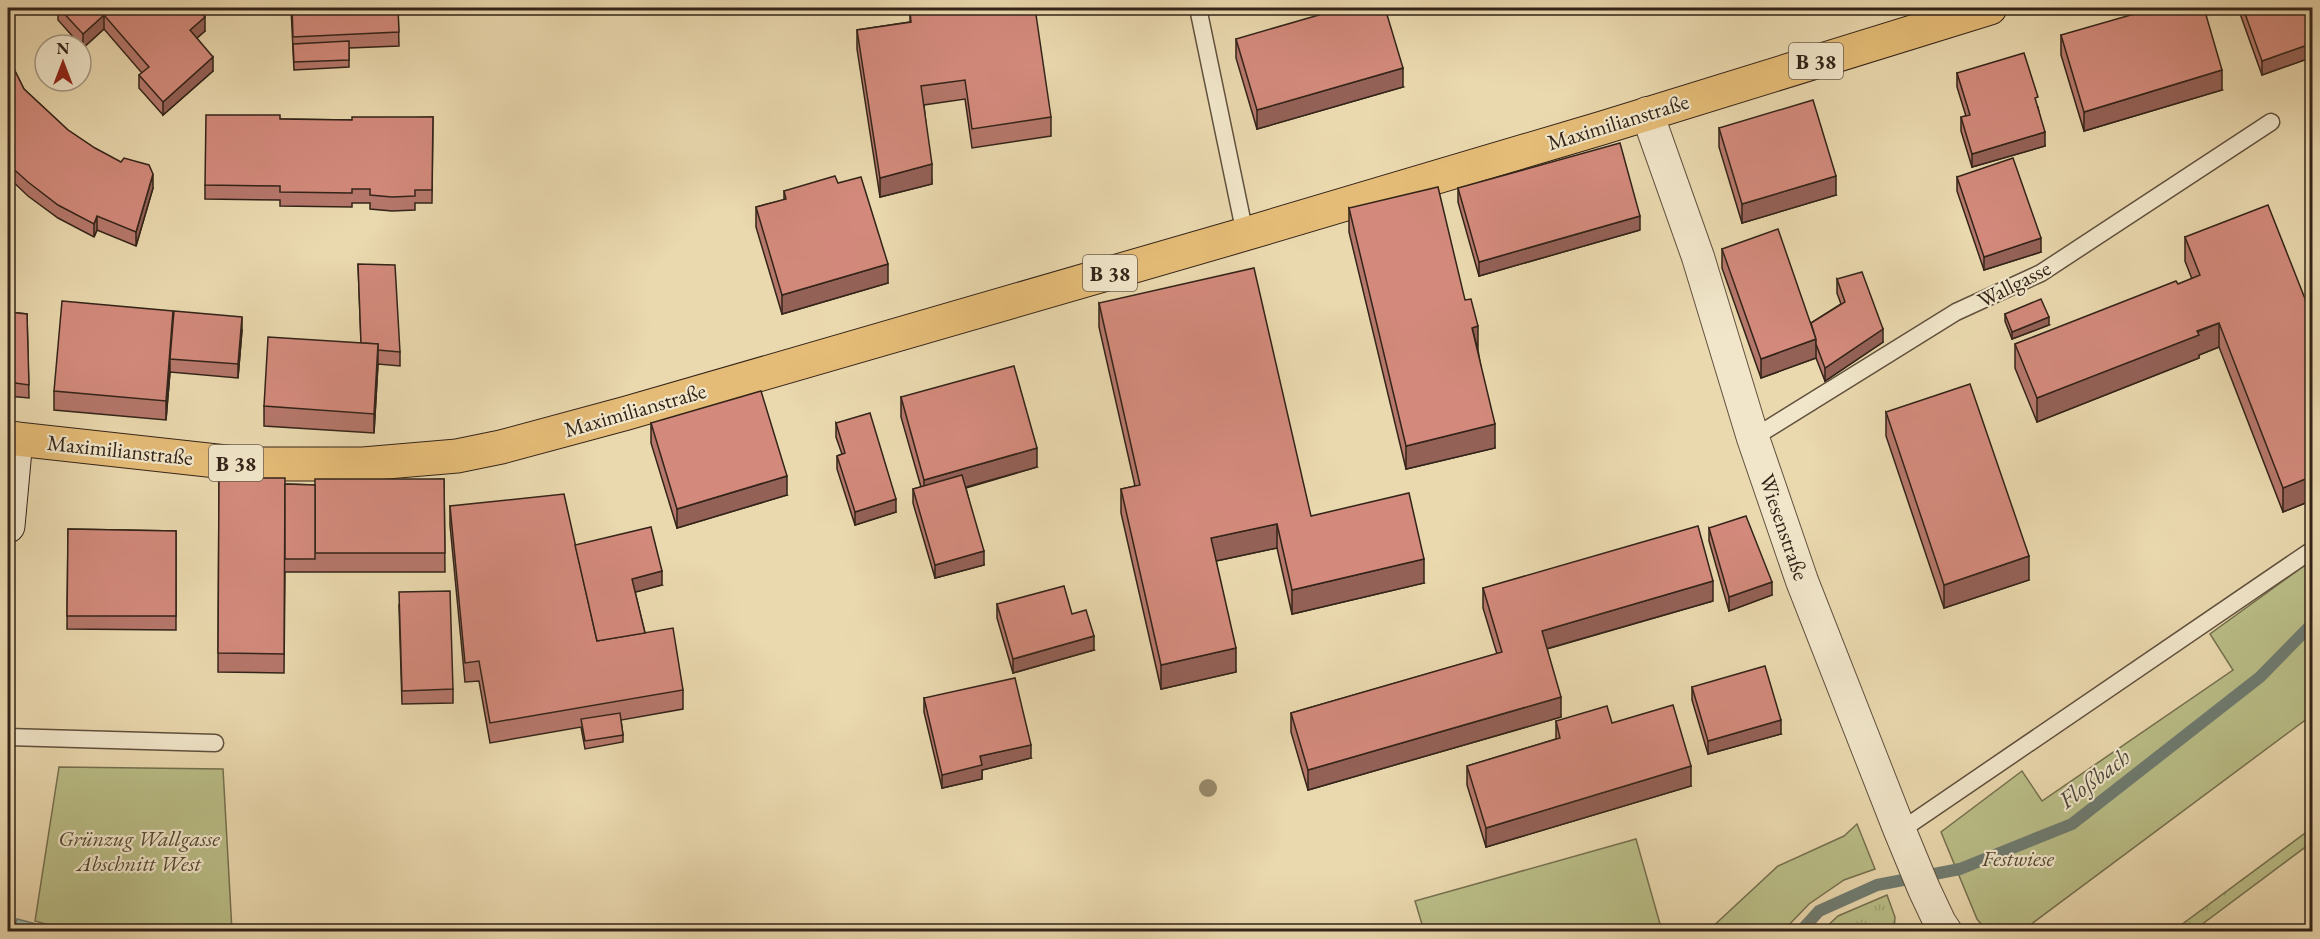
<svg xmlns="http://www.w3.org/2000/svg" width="2320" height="939" viewBox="0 0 2320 939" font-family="'EB Garamond',serif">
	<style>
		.grass { fill: url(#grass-tufts); stroke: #767150; stroke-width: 1.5 }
		.park { fill: #babe88; stroke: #767150; stroke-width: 1.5 }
		.water { fill: url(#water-rules); stroke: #707d72; stroke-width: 1.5 }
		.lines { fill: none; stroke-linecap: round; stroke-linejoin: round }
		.stream { stroke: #707d72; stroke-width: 12 }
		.service-casing { stroke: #61513e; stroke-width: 19 }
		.minor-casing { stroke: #61513e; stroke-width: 34 }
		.secondary-casing { stroke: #332419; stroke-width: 35 }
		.primary-casing { stroke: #332419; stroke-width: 35 }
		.service { stroke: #f1e6ca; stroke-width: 16 }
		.minor { stroke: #f1e6ca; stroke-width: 32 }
		.secondary { stroke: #f1e6ca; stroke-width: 33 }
		.primary { stroke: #e5bc77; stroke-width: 33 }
		.tree { fill: #988a6b }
		.wall { fill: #b5776b; stroke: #332419; stroke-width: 1.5 }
		.shaded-wall { fill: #946157; stroke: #332419; stroke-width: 1.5 }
		.building { fill: #d38a7c; stroke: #332419; stroke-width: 1.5 }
		.labels { text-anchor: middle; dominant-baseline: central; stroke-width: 4.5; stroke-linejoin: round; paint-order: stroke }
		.shield { fill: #f1e6ca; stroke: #6c5e4e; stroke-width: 1.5 }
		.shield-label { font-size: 21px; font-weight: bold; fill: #332419 }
		.street-label { font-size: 22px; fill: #332419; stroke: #f1e6ca }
		.park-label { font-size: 22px; font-style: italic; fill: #554a35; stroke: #f1e6ca }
		.water-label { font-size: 24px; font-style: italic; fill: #4c493e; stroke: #f1e6ca }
	</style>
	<defs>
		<pattern id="grass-tufts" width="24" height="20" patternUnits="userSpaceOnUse" patternTransform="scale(1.5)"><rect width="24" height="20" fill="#babe88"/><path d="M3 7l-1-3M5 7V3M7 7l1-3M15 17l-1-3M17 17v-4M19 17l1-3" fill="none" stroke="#a0a375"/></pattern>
		<pattern id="water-rules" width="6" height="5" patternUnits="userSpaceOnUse" patternTransform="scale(1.5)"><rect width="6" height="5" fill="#98b9ad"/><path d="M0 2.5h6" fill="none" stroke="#7d968c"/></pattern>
	</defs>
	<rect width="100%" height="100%" fill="#ead8ae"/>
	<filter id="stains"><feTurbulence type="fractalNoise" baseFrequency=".00333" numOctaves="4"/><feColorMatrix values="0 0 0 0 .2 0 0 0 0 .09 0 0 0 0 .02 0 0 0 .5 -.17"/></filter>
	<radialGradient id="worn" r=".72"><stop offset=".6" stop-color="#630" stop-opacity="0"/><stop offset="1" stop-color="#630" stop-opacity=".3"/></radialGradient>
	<g class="grass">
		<path d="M2312 828V842L2193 931H2173Z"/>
		<path d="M1887 895 1895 917 1894 931H1822L1838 916Z"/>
	</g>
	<g class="park">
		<path d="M2312 560V715L2022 931H1987L1977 919 1941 832 2022 771 2042 801 2233 670 2210 634Z"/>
		<path d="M59 767 223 769 232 931H69L35 921Z"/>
		<path d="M1857 824 1875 869 1844 880 1809 904 1783 931H1708L1778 866 1844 836Z"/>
		<path d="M1636 839 1662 931H1424L1415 901Z"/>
	</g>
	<path class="water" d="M17 919 64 931H13Z"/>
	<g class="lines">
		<path class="stream" d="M1800 932 1819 911 1877 885 1960 869 2072 824 2260 677 2312 624"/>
		<g class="service-casing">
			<g id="service">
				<path d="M1198 8 1245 234"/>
				<path d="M1753 438 1956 312 2041 273 2271 122"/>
				<path d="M8 737 215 743"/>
				<path d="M1900 831 2312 550"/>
			</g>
		</g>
		<g class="minor-casing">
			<path id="minor" d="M1647 113 1698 257 1753 438 1802 581 1900 831 1924 889 1940 923 1946 932"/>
		</g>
		<g class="secondary-casing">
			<path id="secondary" d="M8 526 16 439"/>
		</g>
		<g class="primary-casing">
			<path id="primary" d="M8 438 244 464H363L457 456 501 447 627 413 1245 234 1602 128 1990 8"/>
		</g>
		<use href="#service" class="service"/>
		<use href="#minor" class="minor"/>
		<use href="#secondary" class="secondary"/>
		<use href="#primary" class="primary"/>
	</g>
	<circle class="tree" cx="1208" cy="788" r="9"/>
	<g class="wall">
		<path d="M58 8H196L205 31 197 38 213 71 163 115 139 88V75L142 73 104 29 83 48 58 20Z"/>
		<path d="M291 8H398L399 46 349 48V67L294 70Z"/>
		<path d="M2238 8H2313V57L2262 75Z"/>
		<path d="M910 11 1051 117V136L972 148 965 99 924 105 932 184 880 197 857 49V30L910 22Z"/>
		<path d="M2061 35 2222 90 2084 131 2061 55Z"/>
		<path d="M1236 39 1403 87 1257 129 1236 58Z"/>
		<path d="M8 57 24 89 68 130 153 188 136 246 97 230 94 237 58 218 28 196 8 177Z"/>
		<path d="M1957 73 2038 107 2045 146 1972 167 1961 131V117L1966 116 1957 87Z"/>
		<path d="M433 117 432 203H415V210L392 211 370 209V203H352V207L280 206V200L205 199V185L280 119 352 120Z"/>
		<path d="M1719 128 1836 195 1742 223 1719 147Z"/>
		<path d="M1957 177 2041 252 1984 270 1957 191Z"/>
		<path d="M838 183 888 283 782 314 756 227V207L784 200V191Z"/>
		<path d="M1458 188 1640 230 1479 276 1458 202Z"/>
		<path d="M1349 208 1478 350 1495 448 1406 469 1349 232Z"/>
		<path d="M2185 237 2313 319V500L2283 512 2219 347 2199 355V358L2037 422 2015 368V344L2192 279 2185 261Z"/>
		<path d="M1722 249 1811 323 1841 304 1837 293V279L1883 342 1825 381 1816 358 1761 378 1722 268Z"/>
		<path d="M358 264 400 352V366L378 364 374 433 264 426V406L361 343Z"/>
		<path d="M1099 303 1311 516 1424 583 1292 614 1277 548 1216 561 1236 672 1161 689 1121 513V489L1135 486 1099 327Z"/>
		<path d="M8 312 27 314 29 398 8 396Z"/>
		<path d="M2005 314 2049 325 2012 339 2005 321Z"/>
		<path d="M242 330 238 378 170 372 166 420 54 410V391Z"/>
		<path d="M901 397 1037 467 966 488 984 565 935 578 913 503V489L921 487 901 417Z"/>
		<path d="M1886 412 2029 580 1944 608 1886 436Z"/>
		<path d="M651 423 787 495 677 528 651 443Z"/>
		<path d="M836 423 896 512 855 525 837 469V456L842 454 836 437Z"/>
		<path d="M219 478 285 484 315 485 444 479 445 572H285L284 673 218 672Z"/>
		<path d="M450 506 575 545 662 585 635 592 645 633 683 690V709L621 720 623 735V742L585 749 581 727 490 743 479 681 465 682 450 525Z"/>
		<path d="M1709 528 1772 595 1729 611 1709 541Z"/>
		<path d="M68 529 176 531V630L67 629Z"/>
		<path d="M1483 588 1713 601 1547 649 1561 717 1308 790 1291 732V713L1497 654 1483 608Z"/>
		<path d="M997 604 1094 650 1013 673 997 618Z"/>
		<path d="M399 606 453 689V703L402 704Z"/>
		<path d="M1692 687 1781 734 1708 754 1692 700Z"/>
		<path d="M924 698 1031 758 982 770V779L942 788 924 712Z"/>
		<path d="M1556 721 1612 723 1691 786 1486 847 1467 785V766L1556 739Z"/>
	</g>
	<g class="shaded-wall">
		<path d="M104 15V29L83 48V34Z"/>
		<path d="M205 17V31L190 44V30Z"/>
		<path d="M2313 43V57L2262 75V61Z"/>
		<path d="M213 57V71L163 115V102Z"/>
		<path d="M1403 68V87L1257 129V110Z"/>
		<path d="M2222 70V90L2084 131V112Z"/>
		<path d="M2045 132V146L1972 167V154Z"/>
		<path d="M932 164V184L880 197V178Z"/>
		<path d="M153 174V188L136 246V232Z"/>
		<path d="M1836 176V195L1742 223V204Z"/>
		<path d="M97 216V230L94 237V224Z"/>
		<path d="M1640 216V230L1479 276V262Z"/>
		<path d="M2041 238V252L1984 270V257Z"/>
		<path d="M888 264V283L782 314V295Z"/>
		<path d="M242 317V330L238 378V364Z"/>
		<path d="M2049 317V325L2012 339V332Z"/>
		<path d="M2219 323V347L2199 355V358L2037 422V398Z"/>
		<path d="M1478 326V350L1472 328Z"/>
		<path d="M1883 329V342L1825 381V368Z"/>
		<path d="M1816 339V358L1761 378V359Z"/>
		<path d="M378 344V363L374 433V414Z"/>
		<path d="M170 359V372L166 420V401Z"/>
		<path d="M1495 424V448L1406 469V446Z"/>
		<path d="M1037 448V467L924 499V480Z"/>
		<path d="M787 476V495L677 528V509Z"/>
		<path d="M2313 476V500L2283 512V488Z"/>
		<path d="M896 499V512L855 525V512Z"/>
		<path d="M1277 524V548L1211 562V538Z"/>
		<path d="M984 551V565L935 578V565Z"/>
		<path d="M2029 556V580L1944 608V585Z"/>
		<path d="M1424 559V583L1292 614V590Z"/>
		<path d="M662 571V585L632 593V579Z"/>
		<path d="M1713 581V601L1542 650V631Z"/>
		<path d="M1772 582V595L1729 611V597Z"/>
		<path d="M1094 636V650L1013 673V659Z"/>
		<path d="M1236 648V672L1161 689V665Z"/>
		<path d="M1561 697V717L1308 790V770Z"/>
		<path d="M1781 720V734L1708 754V741Z"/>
		<path d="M1031 745V758L982 770V779L942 788V775L980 756Z"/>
		<path d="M1691 766V786L1486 847V828Z"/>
	</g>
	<g class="building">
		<path d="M59 8H196L205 17 190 30 213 57 163 102 139 75 149 67 104 15 83 34Z"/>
		<path d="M292 8H398L399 32 293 37Z"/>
		<path d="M934 8H1035L1051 117 972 129 965 80 921 86 932 164 880 178 857 30 911 22 910 11Z"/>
		<path d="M1343 8H1385L1403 68 1257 110 1236 39Z"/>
		<path d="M2155 8H2204L2222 70 2084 112 2061 35Z"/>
		<path d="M2243 8H2313V43L2262 61Z"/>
		<path d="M349 41V60L294 62 293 44Z"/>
		<path d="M2024 53 2038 97 2035 98 2045 132 1972 154 1961 117 1970 115 1957 73Z"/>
		<path d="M8 57 24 89 68 130 95 148 121 162 124 158 149 165 153 174 136 232 97 216 94 224 58 205 28 182 8 164Z"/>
		<path d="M1813 100 1836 176 1742 204 1719 128Z"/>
		<path d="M206 115H280V119L352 120V117H433L432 190H415V196L392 197 370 195V189H352V193L280 192V186L205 185Z"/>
		<path d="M1620 143 1640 216 1479 262 1458 188Z"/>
		<path d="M2013 158 2041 238 1984 257 1957 177Z"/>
		<path d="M835 176 838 183 861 177 888 264 782 295 756 207 786 199 784 191Z"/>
		<path d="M1438 187 1465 300 1471 299 1478 326 1472 328 1495 424 1406 446 1349 208Z"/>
		<path d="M2268 205 2313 319V476L2283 488 2219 323 2197 331 2199 335 2037 398 2015 344 2176 281 2178 284 2200 275 2185 237Z"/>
		<path d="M1778 229 1816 339 1761 359 1722 249Z"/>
		<path d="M358 264 395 265 400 352 378 350V344L361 343Z"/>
		<path d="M1254 268 1311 516 1409 493 1424 559 1292 590 1277 524 1211 538 1236 648 1161 665 1121 489 1140 485 1099 303Z"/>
		<path d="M1862 272 1883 329 1825 368 1816 344V339L1811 323 1845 302 1837 279Z"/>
		<path d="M2041 299 2049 317 2012 332 2005 314Z"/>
		<path d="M62 301 173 311 166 401 54 391Z"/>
		<path d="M174 311 242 317 238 364 170 359Z"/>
		<path d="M8 312 27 314 29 385 8 382Z"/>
		<path d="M268 337 378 344 374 414 264 406Z"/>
		<path d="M1014 366 1037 448 924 480 901 397Z"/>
		<path d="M1970 384 2029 556 1944 585 1886 412Z"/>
		<path d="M761 391 787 476 677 509 651 423Z"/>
		<path d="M870 413 896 499 855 512 837 456 845 453 836 423Z"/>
		<path d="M962 475 984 551 935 565 913 489Z"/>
		<path d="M219 478H285L284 654 218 653Z"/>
		<path d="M315 479H444L445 553H315Z"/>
		<path d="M285 484 315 485V559H285Z"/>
		<path d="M564 494 597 641 673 628 683 690 490 723 479 661 465 663 450 506Z"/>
		<path d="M1746 516 1772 582 1729 597 1709 528Z"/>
		<path d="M1698 526 1713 581 1542 631 1561 697 1308 770 1291 713 1502 652 1483 588Z"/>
		<path d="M651 527 662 571 632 579 645 633 597 641 575 545Z"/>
		<path d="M68 529 176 531V616H67Z"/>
		<path d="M1064 586 1072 614 1086 610 1094 636 1013 659 997 604Z"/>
		<path d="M450 591 453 689 402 691 399 592Z"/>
		<path d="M1765 666 1781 720 1708 741 1692 687Z"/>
		<path d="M1015 678 1031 745 980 756 982 765 942 775 924 698Z"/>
		<path d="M1673 705 1691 766 1486 828 1467 766 1560 738 1556 721 1607 706 1612 723Z"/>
		<path d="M620 713 623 735 585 741 581 719Z"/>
	</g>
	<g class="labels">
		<g class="shield">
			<rect x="1789" y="43" width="54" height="36" rx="4.5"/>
			<rect x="1083" y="255" width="54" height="36" rx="4.5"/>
			<rect x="209" y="445" width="54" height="36" rx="4.5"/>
		</g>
		<g class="shield-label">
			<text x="1816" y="61">B 38</text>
			<text x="1110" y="273">B 38</text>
			<text x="236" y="463">B 38</text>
		</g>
		<g class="street-label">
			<text transform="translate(1618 122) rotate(-17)">Maximilianstraße</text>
			<text transform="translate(2014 284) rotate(-27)">Wallgasse</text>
			<text transform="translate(635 410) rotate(-16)">Maximilianstraße</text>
			<text transform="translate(120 450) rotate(6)">Maximilianstraße</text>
			<text transform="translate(1784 527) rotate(71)">Wiesenstraße</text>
		</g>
		<g class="park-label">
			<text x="139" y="838">Grünzug Wallgasse<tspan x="139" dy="25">Abschnitt West</tspan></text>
			<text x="2018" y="858">Festwiese</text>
		</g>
		<g class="water-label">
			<text transform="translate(2094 778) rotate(-37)">Floßbach</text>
		</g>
	</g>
	<rect width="2320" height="939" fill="none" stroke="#ead8ae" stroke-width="30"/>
	<rect x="9" y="9" width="2302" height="921" fill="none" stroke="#332419" stroke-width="3"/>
	<rect x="15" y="15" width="2290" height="909" fill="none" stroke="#332419" stroke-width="1.5"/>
	<g transform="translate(63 63)"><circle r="28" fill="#f1e6ca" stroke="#a59883" stroke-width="1.5"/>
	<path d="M0-4.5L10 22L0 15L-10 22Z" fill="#8f2418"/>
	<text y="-9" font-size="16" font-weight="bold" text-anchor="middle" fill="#332419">N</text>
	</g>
	<rect width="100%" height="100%" filter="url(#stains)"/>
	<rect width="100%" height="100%" fill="url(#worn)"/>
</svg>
